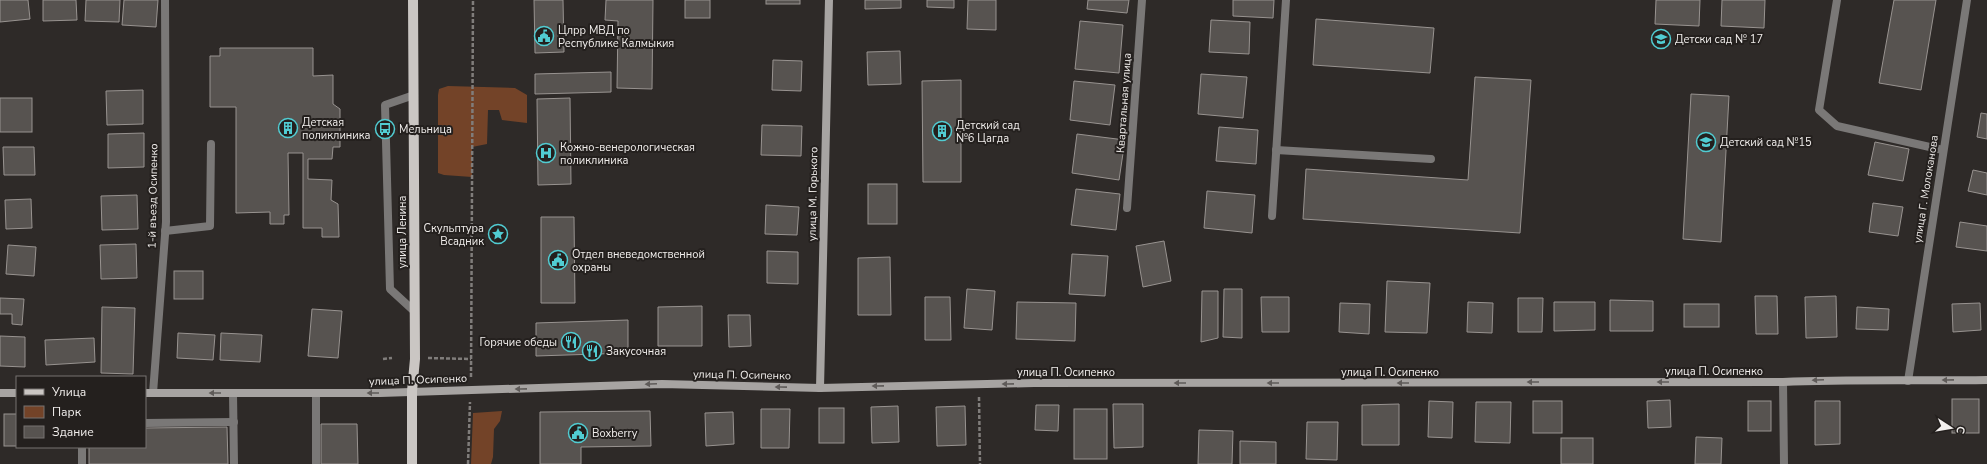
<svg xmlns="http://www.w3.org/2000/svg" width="1987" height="464" viewBox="0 0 1987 464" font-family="'Nunito Sans',sans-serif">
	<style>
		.green { fill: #734328 }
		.building { fill: #575350; stroke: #989390 }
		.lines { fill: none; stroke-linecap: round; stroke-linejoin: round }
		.path { stroke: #807d7b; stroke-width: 2.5; stroke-dasharray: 4 2; stroke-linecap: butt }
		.lane { stroke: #7a7877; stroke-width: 8 }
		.street { stroke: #7a7877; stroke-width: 8 }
		.secondary { stroke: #a7a4a2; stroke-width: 8 }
		.primary { stroke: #cac6c3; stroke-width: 10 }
		.oneway { fill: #5f5b59 }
		.labels { text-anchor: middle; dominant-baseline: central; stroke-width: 4; stroke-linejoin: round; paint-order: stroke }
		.poi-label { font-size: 11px; fill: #f1eeec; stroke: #24201e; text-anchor: start }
		.street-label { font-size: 11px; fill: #f1eeec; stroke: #24201e }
	</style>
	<rect width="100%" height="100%" fill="#2e2a28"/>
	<g class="green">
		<path d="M448 86 515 88 527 95V123L502 120 499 110H488L487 144 472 147V177L444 175 438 173V95L439 89Z"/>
		<path d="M502 411 500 421 494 429 493 457 491 464H471L473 413Z"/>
	</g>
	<g class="building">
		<path d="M0 0H28L30 19 0 22Z"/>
		<path d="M43 0H76L77 20 43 21Z"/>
		<path d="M86 0H120L119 22 85 21Z"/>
		<path d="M124 0H158L156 27 122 25Z"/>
		<path d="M534 0H563L564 52 535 53Z"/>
		<path d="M606 0H653L652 89 617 88 618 21 605 20Z"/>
		<rect x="685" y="0" width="25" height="18"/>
		<rect x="766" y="0" width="34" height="4"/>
		<path d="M865 0H901V8L865 9Z"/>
		<path d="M927 0H954V8L927 7Z"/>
		<path d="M968 0H996V30L967 29Z"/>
		<path d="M1088 0H1129L1127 13 1087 9Z"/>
		<path d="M1233 0H1274L1273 18 1233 16Z"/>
		<path d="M1656 0H1700L1699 26 1655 24Z"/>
		<path d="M1722 0H1765L1764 28 1721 26Z"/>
		<path d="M1894 0H1936L1921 90 1879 83Z"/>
		<path d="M1316 19 1434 28 1430 73 1313 65Z"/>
		<path d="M1211 20 1250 22 1249 54 1209 52Z"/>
		<path d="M1080 21 1123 25 1119 73 1075 69Z"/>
		<path d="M220 48H313V76L333 75V104L340 109V147H333L332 159H308V179L332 180 331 200 338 204 339 237H322V228H303V153H288L289 215H284V224H270V212L236 213V107H210V56H220Z"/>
		<path d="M900 51 901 84 868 85 867 52Z"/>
		<path d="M773 60 802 61 801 91 772 90Z"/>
		<path d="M611 72V92L535 94V74Z"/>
		<path d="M1201 74 1247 77 1243 118 1198 114Z"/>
		<path d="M1475 77 1531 80 1520 233 1303 219 1306 169 1468 180Z"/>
		<path d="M961 80V182H923L922 81Z"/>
		<path d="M1074 81 1115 85 1110 125 1070 120Z"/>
		<path d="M143 90V124L107 125 106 91Z"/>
		<path d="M1691 94 1729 96 1721 242 1683 239Z"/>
		<rect x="0" y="98" width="32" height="34"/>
		<path d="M570 98 571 184 538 185 537 99Z"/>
		<path d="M1981 113 1987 114V139L1977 137Z"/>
		<path d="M762 125 802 126 801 156 761 155Z"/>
		<path d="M1219 127 1258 130 1256 164 1216 161Z"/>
		<path d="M144 133V167L108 168V134Z"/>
		<path d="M1077 134 1125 140 1119 180 1072 173Z"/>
		<path d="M1875 142 1909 149 1903 181 1868 175Z"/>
		<path d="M3 147H34L35 175H4Z"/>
		<path d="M1973 170 1987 173V195L1968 191Z"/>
		<rect x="868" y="184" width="29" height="40"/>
		<path d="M1076 189 1120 194 1116 230 1071 225Z"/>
		<path d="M1207 191 1255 195 1252 233 1204 228Z"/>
		<path d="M137 195 138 229 102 230 101 196Z"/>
		<path d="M31 199 32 228 6 229 5 200Z"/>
		<path d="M1873 203 1903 207 1898 236 1869 232Z"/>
		<path d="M766 205 799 207 797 235 765 234Z"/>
		<path d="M541 217H574L575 303H541Z"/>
		<path d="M1960 222 1987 226V251L1956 247Z"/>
		<path d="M1164 241 1171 281 1143 287 1136 246Z"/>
		<path d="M136 244 137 278 101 279 100 245Z"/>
		<path d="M8 245 36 247 34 276 6 274Z"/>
		<path d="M767 251 798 252V284L767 283Z"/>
		<path d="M1072 254 1108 256 1105 296 1069 294Z"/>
		<path d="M890 257 891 315H858V258Z"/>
		<rect x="174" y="271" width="29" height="28"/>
		<path d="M1387 281 1430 283 1427 333 1385 332Z"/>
		<path d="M967 289 995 291 992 330 964 328Z"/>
		<path d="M1224 289H1242V338L1223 337Z"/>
		<path d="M1202 291H1218V338L1201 342Z"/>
		<path d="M1755 296H1777L1778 334H1756Z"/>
		<path d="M1836 296 1837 337 1806 338 1805 297Z"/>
		<path d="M925 297H950L951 340H925Z"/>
		<path d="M1261 297H1289V332H1262Z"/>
		<path d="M0 298 24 299 22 325 12 324V314H0Z"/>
		<path d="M1518 298H1543L1542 332H1518Z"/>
		<path d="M1610 300 1653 301V331H1610Z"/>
		<path d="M1017 302 1076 303 1075 341 1016 339Z"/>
		<path d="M1468 302 1493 303 1492 333 1467 332Z"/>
		<path d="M1554 302H1595V330L1554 331Z"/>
		<path d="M1340 303 1370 304 1369 334 1339 332Z"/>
		<path d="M1980 303 1981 330 1953 332 1952 304Z"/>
		<rect x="1684" y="304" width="35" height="23"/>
		<path d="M702 306V346H658V307Z"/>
		<path d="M102 307 135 308 133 374 101 373Z"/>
		<path d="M1857 307 1889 309 1888 330 1856 329Z"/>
		<path d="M312 309 342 311 338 358 308 356Z"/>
		<path d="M728 315H750L751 346 729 347Z"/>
		<path d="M628 320V353L536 356V323Z"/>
		<path d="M178 333 215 335 213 360 177 358Z"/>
		<path d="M221 333 262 335 260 362 220 360Z"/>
		<path d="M0 336 25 337V367L0 366Z"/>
		<path d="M94 338 95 362 46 365 45 340Z"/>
		<rect x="1952" y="399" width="27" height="34"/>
		<path d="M1670 400 1671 427 1648 428 1647 401Z"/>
		<path d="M1429 401 1453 402 1452 438 1428 437Z"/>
		<rect x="1533" y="401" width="29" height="32"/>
		<rect x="1748" y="401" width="23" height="30"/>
		<path d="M1815 401H1840V444L1815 445Z"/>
		<path d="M1476 402H1511L1510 443 1475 442Z"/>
		<path d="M1113 404H1143V447L1114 448Z"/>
		<path d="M1399 404V445H1362V405Z"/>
		<path d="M1036 405H1059L1058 431 1035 430Z"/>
		<path d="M898 406 899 442 872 443 871 407Z"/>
		<path d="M965 406 966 445 937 446 936 407Z"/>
		<rect x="819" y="408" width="25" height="35"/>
		<path d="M761 409H790L789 448H761Z"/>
		<rect x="1074" y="409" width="33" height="50"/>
		<path d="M650 411 651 446 581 447V464H540V412Z"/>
		<path d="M733 412 734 444 706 446 705 413Z"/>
		<rect x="4" y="414" width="13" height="32"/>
		<path d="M1307 422H1338L1337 460 1306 459Z"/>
		<path d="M321 424H357L358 464H321Z"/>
		<path d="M227 427 228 464H89V447H145V428Z"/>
		<path d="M1199 430 1233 431 1232 464H1198Z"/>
		<path d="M1696 437 1722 438 1721 464H1695Z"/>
		<rect x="1561" y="438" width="32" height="26"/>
		<path d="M1240 441 1276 442V464H1240Z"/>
	</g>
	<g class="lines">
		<g class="path">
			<path d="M428 358 471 359"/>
			<path d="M383 359 392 358"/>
			<path d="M471 377 473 0"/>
			<path d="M979 397 980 464"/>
			<path d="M468 464 470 402"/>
		</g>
		<g class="lane">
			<path d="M1837 0 1819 110 1837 126 1943 150"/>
			<path d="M414 95 385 105 390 289 414 311"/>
			<path d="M1276 150 1431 159"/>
			<path d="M1272 216 1286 0"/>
			<path d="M165 231 210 226 211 144"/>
			<path d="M153 393 166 222 165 0"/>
			<path d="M233 393 234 464"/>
			<path d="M145 423 234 422"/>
			<path d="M82 447V464"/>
			<path d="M316 464V393"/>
		</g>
		<g class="street">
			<path d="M1127 208 1142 0"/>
			<path d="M1908 381 1967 0"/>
			<path d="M1783 382 1784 464"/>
		</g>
		<g class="secondary">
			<path d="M820 388 829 0"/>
			<path d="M0 393H17"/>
			<path d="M145 393H380L662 384 820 388 1034 383 1783 382C1851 379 1919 381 1987 380"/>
		</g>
		<path class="primary" d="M412 464V391L415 359 413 0"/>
	</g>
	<defs><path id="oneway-solid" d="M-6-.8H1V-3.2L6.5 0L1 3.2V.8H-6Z"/></defs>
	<g class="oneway">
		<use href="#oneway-solid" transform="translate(1818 380) rotate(177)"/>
		<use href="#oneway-solid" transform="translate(1948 380) rotate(179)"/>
		<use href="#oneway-solid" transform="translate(1533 382) rotate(180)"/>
		<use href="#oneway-solid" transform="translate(1663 382) rotate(180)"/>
		<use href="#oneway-solid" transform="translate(1180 383) rotate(-180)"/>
		<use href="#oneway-solid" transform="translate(1273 383) rotate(180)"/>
		<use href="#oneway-solid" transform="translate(1403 383) rotate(180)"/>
		<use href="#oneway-solid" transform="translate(651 384) rotate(178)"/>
		<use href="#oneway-solid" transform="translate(1008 384) rotate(179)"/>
		<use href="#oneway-solid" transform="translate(878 386) rotate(179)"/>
		<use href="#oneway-solid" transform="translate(781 387) rotate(-179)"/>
		<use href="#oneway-solid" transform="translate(521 389) rotate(179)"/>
		<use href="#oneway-solid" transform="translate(215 393) rotate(-180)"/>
		<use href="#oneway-solid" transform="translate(373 393) rotate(-180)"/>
	</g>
	<defs>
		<g id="civic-ring" transform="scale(1)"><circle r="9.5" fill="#24201e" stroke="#51ccd2" stroke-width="1.5"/><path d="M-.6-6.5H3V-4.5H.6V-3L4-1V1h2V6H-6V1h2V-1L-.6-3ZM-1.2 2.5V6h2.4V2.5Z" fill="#51ccd2"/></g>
		<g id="school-ring" transform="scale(1)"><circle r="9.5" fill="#24201e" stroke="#51ccd2" stroke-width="1.5"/><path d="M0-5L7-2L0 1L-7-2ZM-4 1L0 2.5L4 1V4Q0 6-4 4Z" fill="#51ccd2"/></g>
		<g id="building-ring" transform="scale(1)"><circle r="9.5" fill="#24201e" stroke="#51ccd2" stroke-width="1.5"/><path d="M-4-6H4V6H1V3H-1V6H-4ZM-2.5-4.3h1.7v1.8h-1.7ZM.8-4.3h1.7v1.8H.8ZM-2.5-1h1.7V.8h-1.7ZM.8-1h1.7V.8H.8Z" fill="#51ccd2"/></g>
		<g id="bus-ring" transform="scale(1)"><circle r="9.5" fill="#24201e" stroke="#51ccd2" stroke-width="1.5"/><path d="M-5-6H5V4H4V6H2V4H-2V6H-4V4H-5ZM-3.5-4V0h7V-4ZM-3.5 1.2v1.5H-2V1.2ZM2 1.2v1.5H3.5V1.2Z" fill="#51ccd2"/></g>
		<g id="hospital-ring" transform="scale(1)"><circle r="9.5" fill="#24201e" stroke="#51ccd2" stroke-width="1.5"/><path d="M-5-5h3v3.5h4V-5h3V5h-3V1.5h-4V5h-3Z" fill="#51ccd2"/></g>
		<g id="sight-ring" transform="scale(1)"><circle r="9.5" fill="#24201e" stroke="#51ccd2" stroke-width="1.5"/><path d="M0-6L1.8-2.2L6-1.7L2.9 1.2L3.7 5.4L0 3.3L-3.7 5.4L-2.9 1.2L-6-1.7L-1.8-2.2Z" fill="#51ccd2"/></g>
		<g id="restaurant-ring" transform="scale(1)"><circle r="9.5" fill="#24201e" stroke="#51ccd2" stroke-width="1.5"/><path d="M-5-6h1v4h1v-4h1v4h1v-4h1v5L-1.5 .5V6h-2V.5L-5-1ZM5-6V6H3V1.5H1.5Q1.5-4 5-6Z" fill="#51ccd2"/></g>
	</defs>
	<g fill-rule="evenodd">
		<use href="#civic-ring" x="544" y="36"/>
		<use href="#school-ring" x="1661" y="39"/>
		<use href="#building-ring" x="288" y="128"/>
		<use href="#bus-ring" x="385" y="129"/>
		<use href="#building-ring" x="942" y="131"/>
		<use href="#school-ring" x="1706" y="142"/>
		<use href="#hospital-ring" x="546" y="153"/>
		<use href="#sight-ring" x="498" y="234"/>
		<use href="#civic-ring" x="558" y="260"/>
		<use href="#restaurant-ring" x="571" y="342"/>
		<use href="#restaurant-ring" x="592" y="351"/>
		<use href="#civic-ring" x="578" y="433"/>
	</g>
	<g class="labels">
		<g class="poi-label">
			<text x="558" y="30">Цлрр МВД по<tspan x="558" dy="13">Республике Калмыкия</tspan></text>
			<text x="1675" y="39">Детски сад № 17</text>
			<text x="302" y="122">Детская<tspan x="302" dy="13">поликлиника</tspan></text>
			<text x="956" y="125">Детский сад<tspan x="956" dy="13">№6 Цагда</tspan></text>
			<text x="399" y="129">Мельница</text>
			<text x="1720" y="142">Детский сад №15</text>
			<text x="560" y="147">Кожно-венерологическая<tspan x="560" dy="13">поликлиника</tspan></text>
			<text x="484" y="228" text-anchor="end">Скульптура<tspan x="484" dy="13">Всадник</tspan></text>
			<text x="572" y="254">Отдел вневедомственной<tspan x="572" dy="13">охраны</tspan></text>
			<text x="557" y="342" text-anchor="end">Горячие обеды</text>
			<text x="606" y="351">Закусoчная</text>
			<text x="592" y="433">Boxberry</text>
		</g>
		<g class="street-label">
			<text transform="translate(1124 103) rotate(-86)">Квартальная улица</text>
			<text transform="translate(1926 189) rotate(-81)">улица Г. Молоканова</text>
			<text transform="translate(813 194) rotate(-89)">улица М. Горького</text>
			<text transform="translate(153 196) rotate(-89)">1-й въезд Осипенко</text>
			<text transform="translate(402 232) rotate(-90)">улица Ленина</text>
			<text x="1714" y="371">улица П. Осипенко</text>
			<text x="1066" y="372">улица П. Осипенко</text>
			<text x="1390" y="372">улица П. Осипенко</text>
			<text transform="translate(742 375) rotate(1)">улица П. Осипенко</text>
			<text transform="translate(418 380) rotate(-2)">улица П. Осипенко</text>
		</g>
	</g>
	<rect x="16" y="376" width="130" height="72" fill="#24201e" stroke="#767270"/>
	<rect x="24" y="389" width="20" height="6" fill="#cac6c3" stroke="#767270"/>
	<text x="52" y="396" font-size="12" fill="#f1eeec">Улица</text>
	<rect x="24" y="406" width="20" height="12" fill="#734328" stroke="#767270"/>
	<text x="52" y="416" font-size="12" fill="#f1eeec">Парк</text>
	<rect x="24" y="426" width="20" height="12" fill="#575350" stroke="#767270"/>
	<text x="52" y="436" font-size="12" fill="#f1eeec">Здание</text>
	<g transform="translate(1951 428) rotate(102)" stroke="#24201e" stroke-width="3" paint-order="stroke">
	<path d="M0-3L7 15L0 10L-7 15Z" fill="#f1eeec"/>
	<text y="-6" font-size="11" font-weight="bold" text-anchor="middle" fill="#f1eeec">С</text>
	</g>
</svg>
